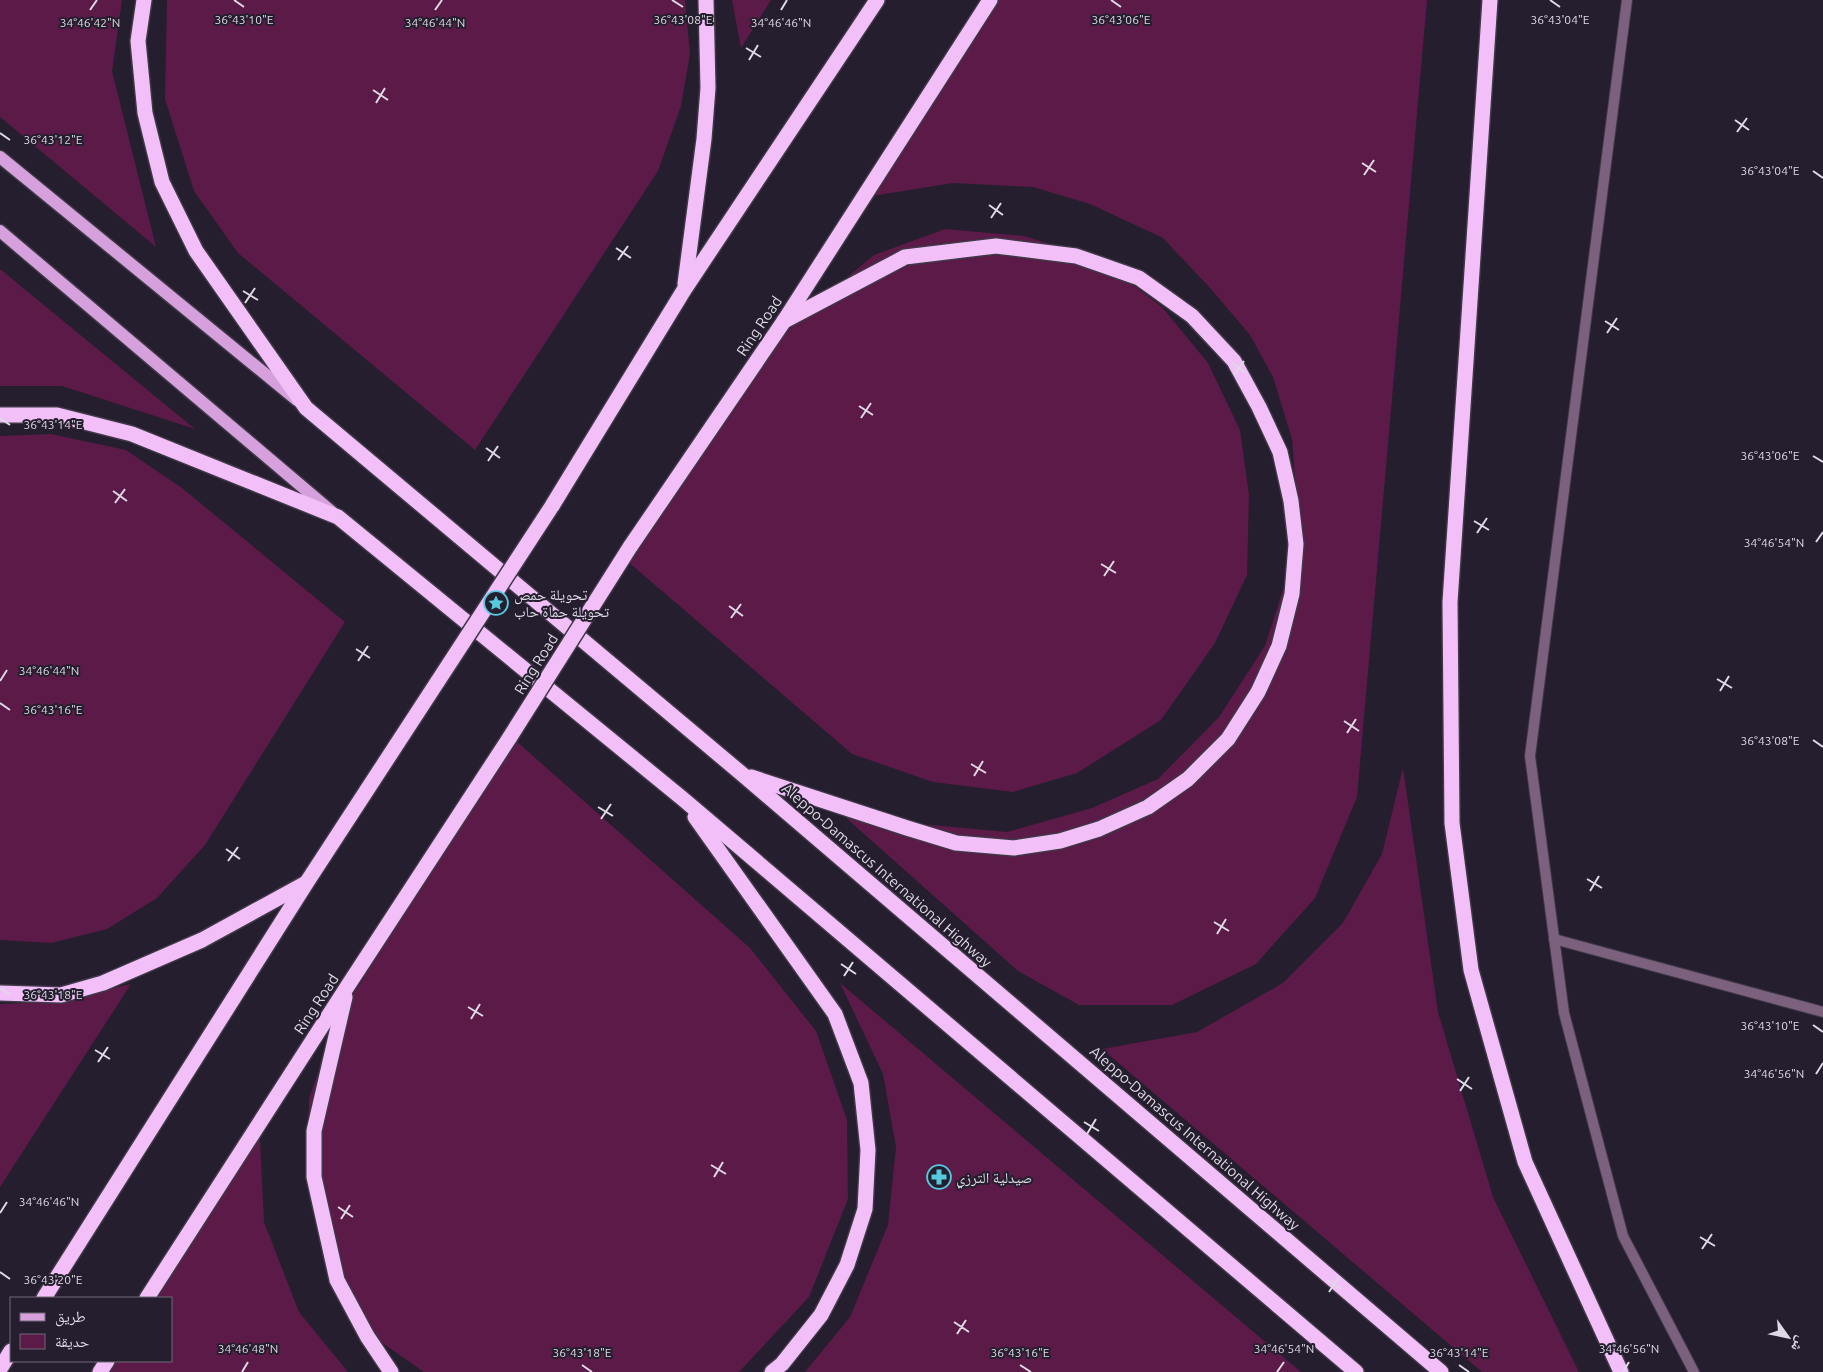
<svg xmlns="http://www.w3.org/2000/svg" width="1823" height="1372" viewBox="0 0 1823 1372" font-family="Ubuntu,'Noto Naskh Arabic',sans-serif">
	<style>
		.green { fill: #5b1a47 }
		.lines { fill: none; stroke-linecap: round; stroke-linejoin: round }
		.minor-casing { stroke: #3f3847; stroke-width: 12 }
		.primary-casing { stroke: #3f3847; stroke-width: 15 }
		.motorway-casing { stroke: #3f3847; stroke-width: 18 }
		.minor { stroke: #7b617e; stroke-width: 10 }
		.primary { stroke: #d6a0dd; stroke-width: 12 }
		.motorway { stroke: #f3bff9; stroke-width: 15 }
		.motorway-bridge-casing { stroke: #3f3847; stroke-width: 18; stroke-linecap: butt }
		.motorway-bridge { stroke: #f3bff9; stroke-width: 15 }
		.ticks { fill: none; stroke: #ded9e4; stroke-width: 2 }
		.labels { text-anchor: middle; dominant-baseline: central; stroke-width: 4; stroke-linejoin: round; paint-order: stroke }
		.street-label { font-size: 15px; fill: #ded9e4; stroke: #251e2e }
		.poi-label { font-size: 15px; fill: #ded9e4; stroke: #251e2e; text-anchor: start }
		.ticks-label { font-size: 12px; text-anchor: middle; fill: #ded9e4; stroke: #251e2e; stroke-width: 4; stroke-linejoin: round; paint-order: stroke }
	</style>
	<rect width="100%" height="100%" fill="#251e2e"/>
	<g class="green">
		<path d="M0 0H122L112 71 156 247 0 117Z"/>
		<path d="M167 0H685L690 54 681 106 658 171 475 450 238 253 194 191 165 99Z"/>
		<path d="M732 0H771L741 48Z"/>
		<path d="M985 0H1427L1357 797 1315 898 1256 964 1172 1005H1079L1018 971 845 817 1007 832 1092 808 1158 779 1219 717 1265 646 1288 574 1297 506 1292 439 1273 377 1250 335 1210 288 1163 238 1090 204 1033 187 953 183 860 198Z"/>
		<path d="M945 229 1024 236 1099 259 1162 307 1208 363 1240 430 1249 495 1247 575 1215 643 1161 720 1077 773 1013 792 933 782 852 754 626 560 754 366 810 308 874 255Z"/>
		<path d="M0 269 195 429 62 386H0Z"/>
		<path d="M51 434 126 450 182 488 345 622 205 845 157 898 107 929 51 943 0 940V436Z"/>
		<path d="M515 740 750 948 816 1031 847 1120 848 1199 809 1297 739 1372H424L381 1342 334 1275 307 1186 309 1098 337 1020Z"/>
		<path d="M1403 768 1438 1012 1493 1197 1579 1372H1482L1102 1049 1197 1032 1283 983 1343 923 1382 854Z"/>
		<path d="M840 983 1301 1372H805L850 1317 888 1225 896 1147 883 1074Z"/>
		<path d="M131 984 0 1187V1004L54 1002Z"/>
		<path d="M259 1121 264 1222 299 1312 348 1372H104L110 1361H171V1298H149Z"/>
	</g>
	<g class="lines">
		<g class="minor-casing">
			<g id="minor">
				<path d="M1627 0 1530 756 1564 1013 1623 1236 1694 1372"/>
				<path d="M1554 939 1823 1012"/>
			</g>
		</g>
		<g class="primary-casing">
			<g id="primary">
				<path d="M0 157 297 400"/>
				<path d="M0 231 332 512"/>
			</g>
		</g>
		<g class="motorway-casing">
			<g id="motorway">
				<path d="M144 0 138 41 145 113 162 182 196 251 306 408 742 774 1441 1372"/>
				<path d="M1490 0 1450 602 1452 823 1471 970 1525 1162 1621 1372"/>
				<path d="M685 284 704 139 708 88 706 0"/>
				<path d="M0 415H57L132 434 338 517 683 799 1356 1372"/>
				<path d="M552 506 684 290 877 0"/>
				<path d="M630 547 784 321 990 0"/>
				<path d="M751 777 907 828 956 843 1014 848 1060 841 1099 829 1148 807 1188 779 1228 739 1258 692 1279 646 1292 594 1296 544 1291 501 1280 452 1259 407 1234 361 1192 316 1139 278 1076 256 996 246 905 257 784 321"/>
				<path d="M695 817 835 1014 861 1083 868 1150 865 1209 847 1265 821 1315 782 1364 772 1372"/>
				<path d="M0 993 61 995 103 983 202 940 306 883"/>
				<path d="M345 997 314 1131V1177L337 1280 367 1336 391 1372"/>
				<path d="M44 1298 307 882 438 681"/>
				<path d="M147 1298 347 987 510 737"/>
				<path d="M0 1369 11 1351"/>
				<path d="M100 1372 107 1361"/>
			</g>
		</g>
		<use href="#minor" class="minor"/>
		<use href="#primary" class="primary"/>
		<use href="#motorway" class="motorway"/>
		<g class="motorway-bridge-casing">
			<g id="motorway-bridge">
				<path d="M438 681 552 506"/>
				<path d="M510 737 630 547"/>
			</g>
		</g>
		<use href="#motorway-bridge" class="motorway-bridge"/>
	</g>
	<path class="ticks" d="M234 0 244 7M672 0 683 7M1111 0 1121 7M1550 0 1560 7M90 10 97 0M435 10 442 0M781 10 787 0M746 48 761 57M749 60 758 45M373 90 388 100M376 103 385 88M1735 120 1749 130M1737 132 1747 118M0 133 10 140M1362 163 1376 172M1813 171 1823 178M1364 175 1374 160M989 205 1003 215M991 218 1001 203M616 248 631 258M618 260 628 246M243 291 258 300M245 303 255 288M1605 321 1619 330M1607 333 1617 318M1232 363 1246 373M1234 375 1244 361M859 406 873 415M0 418 10 425M861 418 871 403M486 448 500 458M1813 456 1823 462M488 461 498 446M113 491 127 501M115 503 125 489M1474 521 1489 530M1477 533 1487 518M1816 542 1823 532M1101 564 1116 573M1104 576 1114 561M729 606 743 616M731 618 741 604M356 649 370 658M358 661 368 646M1717 679 1732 688M0 681 7 670M1720 691 1729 676M0 703 10 710M1344 721 1359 731M1347 733 1356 719M1813 740 1823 747M971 764 986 773M974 776 983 761M598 807 613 816M601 819 611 804M226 849 240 859M228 861 238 847M1587 879 1602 888M1590 891 1599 876M1214 922 1229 931M1217 934 1226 919M841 964 856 974M844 976 853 962M0 988 10 994M468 1007 483 1016M471 1019 480 1004M1813 1025 1823 1032M95 1050 110 1059M98 1062 108 1047M1816 1074 1823 1063M1457 1079 1472 1089M1460 1091 1469 1077M1084 1122 1099 1131M1087 1134 1096 1119M711 1165 726 1174M714 1177 723 1162M338 1207 353 1217M0 1213 7 1202M341 1219 350 1205M1700 1237 1715 1246M1702 1249 1712 1234M0 1272 10 1279M1327 1280 1342 1289M1329 1292 1339 1277M954 1322 969 1332M957 1334 966 1320M582 1365 592 1372M1020 1365 1031 1372M1459 1365 1469 1372M242 1372 248 1362M1277 1372 1284 1362M1623 1372 1629 1362"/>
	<defs>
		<g id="sight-ring" transform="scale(1.25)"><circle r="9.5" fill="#251e2e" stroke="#55cadf" stroke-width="1.5"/><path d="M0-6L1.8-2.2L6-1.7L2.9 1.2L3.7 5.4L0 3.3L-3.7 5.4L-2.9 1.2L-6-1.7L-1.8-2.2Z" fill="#55cadf"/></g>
		<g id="pharmacy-ring" transform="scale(1.25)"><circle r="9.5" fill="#251e2e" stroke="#55cadf" stroke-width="1.5"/><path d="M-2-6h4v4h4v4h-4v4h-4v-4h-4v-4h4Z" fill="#55cadf"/></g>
	</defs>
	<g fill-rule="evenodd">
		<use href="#sight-ring" x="496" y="603"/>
		<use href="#pharmacy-ring" x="939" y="1177"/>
	</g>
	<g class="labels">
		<g class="street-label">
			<text transform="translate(759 326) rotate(-56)">Ring Road</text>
			<text transform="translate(536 664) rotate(-58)">Ring Road</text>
			<text transform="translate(887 875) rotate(41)">Aleppo-Damascus International Highway</text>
			<text transform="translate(316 1004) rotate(-57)">Ring Road</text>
			<text transform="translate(1195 1138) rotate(41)">Aleppo-Damascus International Highway</text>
		</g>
		<g class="poi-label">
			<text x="514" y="594">تحويلة حمص<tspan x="514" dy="17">تحويلة حماة حاب</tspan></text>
			<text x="956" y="1177">صيدلية الترزي</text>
		</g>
	</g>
	<g class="ticks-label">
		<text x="244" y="24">36°43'10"E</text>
		<text x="683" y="24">36°43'08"E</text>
		<text x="1560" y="24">36°43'04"E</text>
		<text x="1121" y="24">36°43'06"E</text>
		<text x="90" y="27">34°46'42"N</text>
		<text x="435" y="27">34°46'44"N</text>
		<text x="781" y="27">34°46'46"N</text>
		<text x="53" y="144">36°43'12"E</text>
		<text x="1770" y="175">36°43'04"E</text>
		<text x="53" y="429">36°43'14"E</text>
		<text x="1770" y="460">36°43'06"E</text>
		<text x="1774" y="547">34°46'54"N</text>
		<text x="49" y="675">34°46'44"N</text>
		<text x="53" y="714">36°43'16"E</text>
		<text x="1770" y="745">36°43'08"E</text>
		<text x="53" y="999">36°43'18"E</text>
		<text x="1770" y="1030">36°43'10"E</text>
		<text x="1774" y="1078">34°46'56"N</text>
		<text x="49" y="1206">34°46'46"N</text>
		<text x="53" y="1284">36°43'20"E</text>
		<text x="248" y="1353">34°46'48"N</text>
		<text x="1284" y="1353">34°46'54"N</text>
		<text x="1629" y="1353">34°46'56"N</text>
		<text x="582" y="1357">36°43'18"E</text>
		<text x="1020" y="1357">36°43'16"E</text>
		<text x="1459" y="1357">36°43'14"E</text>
	</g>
	<rect x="10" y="1297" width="162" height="65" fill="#251e2e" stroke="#6f6977"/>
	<rect x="20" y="1313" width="25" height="8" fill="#d6a0dd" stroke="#6f6977"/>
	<text x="55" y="1322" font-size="15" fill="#ded9e4">طريق</text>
	<rect x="20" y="1334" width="25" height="15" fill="#5b1a47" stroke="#6f6977"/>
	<text x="55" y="1347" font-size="15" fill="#ded9e4">حديقة</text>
	<g transform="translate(1788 1337) rotate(123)" stroke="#251e2e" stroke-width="4" paint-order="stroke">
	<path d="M0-4L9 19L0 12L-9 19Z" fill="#ded9e4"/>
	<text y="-8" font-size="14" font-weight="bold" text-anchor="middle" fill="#ded9e4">ش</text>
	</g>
</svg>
